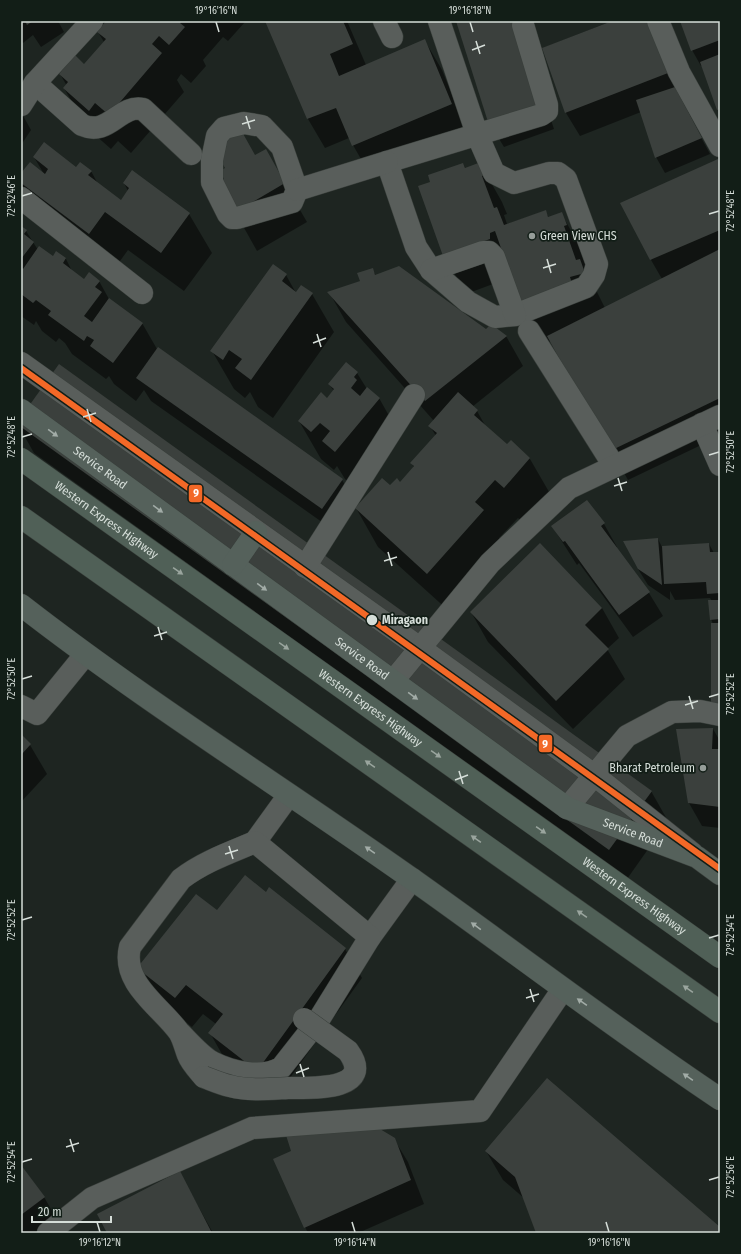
<svg xmlns="http://www.w3.org/2000/svg" width="741" height="1254" viewBox="0 0 741 1254" font-family="'Fira Sans Condensed',sans-serif">
	<style>
		.shadow { fill: #0007 }
		.building { fill: #3b403d }
		.lines { fill: none; stroke-linecap: round; stroke-linejoin: round }
		.minor-casing { stroke: #393f3b; stroke-width: 23 }
		.major-casing { stroke: #393f3b; stroke-width: 23 }
		.highway-casing { stroke: #393f3b; stroke-width: 23 }
		.minor { stroke: #595e5b; stroke-width: 22 }
		.major { stroke: #55615b; stroke-width: 22 }
		.highway { stroke: #506057; stroke-width: 22 }
		.minor-bridge-casing { stroke: #393f3b; stroke-width: 23; stroke-linecap: butt }
		.minor-bridge { stroke: #595e5b; stroke-width: 22 }
		.metro-1-casing { stroke: #121e17; stroke-width: 9 }
		.metro-1 { stroke: #f36827; stroke-width: 6 }
		.oneway { fill: #a2aca7 }
		.oneway2 { fill: #9aa59e }
		.ticks { fill: none; stroke: #d6ded9; stroke-width: 1.5 }
		.poi-dot { fill: #969d99; stroke: #121e17; stroke-width: 1.5 }
		.stop-dot { fill: #d6ded9; stroke: #121e17; stroke-width: 1.5 }
		.labels { text-anchor: middle; dominant-baseline: central; stroke-width: 3.5; stroke-linejoin: round; paint-order: stroke }
		.poi-label { font-size: 12px; fill: #d6ded9; stroke: #121e17; text-anchor: start }
		.street-label { font-size: 12px; fill: #d6ded9; stroke: #121e17 }
		.stop-label { font-size: 12px; font-weight: bold; fill: #d6ded9; stroke: #121e17; text-anchor: start }
		.line-badge { stroke: #121e17; stroke-width: 1.5 }
		.badge-label { font-size: 11px; text-anchor: middle; font-weight: bold; fill: #fff }
		.neatline { fill: none; stroke: #d6ded9; stroke-width: 1.5 }
		.ticks-label { font-size: 10px; text-anchor: middle; fill: #d6ded9 }
	</style>
	<rect width="100%" height="100%" fill="#1e2521"/>
	<g class="shadow">
		<path d="M21 21H58L64 32 41 47 33 35 23 43 21 40Z"/>
		<path d="M108 21H244L245 22 228 41 223 37 203 60 206 66 191 83 181 74 177 80 184 92 131 153 118 141 111 149 86 127 64 88 67 86 60 74 84 65 104 42 98 32Z"/>
		<path d="M267 21H347L366 65 425 41 442 70 468 134 370 175 349 138 325 148 308 119Z"/>
		<path d="M457 21H518L554 129 504 147 490 124Z"/>
		<path d="M612 21H647L679 97 710 154 665 173 656 157 641 112 580 136 566 113 543 48Z"/>
		<path d="M681 21H720V112L703 66H701L692 50Z"/>
		<path d="M21 112 31 130 21 145Z"/>
		<path d="M265 150 307 222 257 251 219 183Z"/>
		<path d="M34 157 91 171 98 184 121 201 128 191 124 183 132 172 189 214 212 253 184 291 128 250 112 272 40 218 21 185V175L44 174Z"/>
		<path d="M480 163 502 202 507 214 504 215 507 224 545 211 549 218 561 213 583 252 588 264 585 265 589 276 605 308 662 279 651 260 720 165V436L628 480 551 341 544 343 521 305 512 277 466 294 444 255 431 183 463 164 466 169Z"/>
		<path d="M21 227 26 231 38 250 53 257 56 252 66 259 73 273 84 280 99 281 109 299 142 323 157 349 342 480 356 503 336 532 151 401 144 390 136 401 114 384 109 376 106 379 72 354 65 343 59 338 56 342 42 331 36 321 34 325 21 316Z"/>
		<path d="M372 269 376 276 486 331 506 336 523 366 472 407 477 411 486 427 507 446 511 441 530 459 552 497 527 526 518 518 499 538 505 549 450 612 378 547 356 508 390 487 400 483 414 468 412 463 436 436 430 426 434 421 346 322 329 292 361 281Z"/>
		<path d="M286 275 296 293 312 294 334 332 273 418 258 407 250 392 245 398 234 389 212 351Z"/>
		<path d="M357 373 367 389 379 398 401 437 357 490 345 479 337 466 334 470 321 459 299 421 327 399 334 391 329 384Z"/>
		<path d="M21 418 651 791 668 821 627 879 34 453 21 430Z"/>
		<path d="M604 524 617 547 616 548 649 593 663 616 633 637 579 563 577 565 552 526Z"/>
		<path d="M658 539 662 547 709 544 714 553H720V720L713 624 711 619 712 601 710 598 675 600 670 591V600L648 585 638 569Z"/>
		<path d="M602 608 619 638 607 649 625 679 573 729 488 642 471 612Z"/>
		<path d="M713 729 720 741V828L702 826 689 803Z"/>
		<path d="M21 735 30 745 47 774 21 802Z"/>
		<path d="M266 893 345 949 362 978 274 1100 227 1063 210 1033 216 1024 203 1014 192 1027 156 998 139 968Z"/>
		<path d="M394 1139 408 1162 424 1204 358 1233H308L305 1227Z"/>
		<path d="M486 1151 720 1228V1233H537L525 1199 503 1180Z"/>
		<path d="M21 1166 44 1197 58 1221 41 1233H21Z"/>
		<path d="M179 1172 213 1233H108Z"/>
	</g>
	<g class="building">
		<path d="M25 21H33L27 25Z"/>
		<path d="M106 21H182L180 23 185 27 169 45 159 36 152 44 162 53 109 115 95 103 89 111 63 88 68 82 59 74 75 55 84 64 106 39 97 32Z"/>
		<path d="M265 21H343L353 44 330 54 339 76 425 39 452 104 352 146 336 108 307 119Z"/>
		<path d="M456 21H513L541 105 489 125Z"/>
		<path d="M612 21H647L668 73 565 113 542 48Z"/>
		<path d="M680 21H720V40L691 51Z"/>
		<path d="M720 54V109L717 110 700 62Z"/>
		<path d="M675 87 702 138 655 158 636 100Z"/>
		<path d="M241 130 255 155 266 149 285 183 234 213 217 183 224 179 220 171 225 168 218 156 219 143Z"/>
		<path d="M44 142 76 167 80 162 92 171 88 175 121 200 129 188 123 183 132 170 190 213 161 253 105 212 89 234 21 183V173L30 162 45 174 48 169 33 157Z"/>
		<path d="M718 159 720 164V230L650 260 620 203Z"/>
		<path d="M481 162 485 175 482 176 494 208 497 207 504 225 546 210 548 217 562 212 567 225 564 226 576 260 580 259 585 273 570 277 573 287 521 305 495 231 490 233V239L443 256 418 186 430 182 428 175 463 163 465 168Z"/>
		<path d="M21 226 27 230 24 234 34 242 21 259Z"/>
		<path d="M39 246 53 256 56 251 66 258 63 263 84 279 89 272 100 281 95 287 102 292 84 316 92 322 109 298 143 323 113 363 90 346 94 340 87 336 84 341 48 315 51 311 36 300 33 303 21 294V267L23 269Z"/>
		<path d="M720 249V398L610 451 547 336Z"/>
		<path d="M273 264 287 274 282 281 296 292 301 285 313 293 251 380 235 368 242 359 229 350 223 360 210 351Z"/>
		<path d="M399 266 486 329 491 324 507 336 425 401 327 292 360 281 357 273 373 268 375 275Z"/>
		<path d="M158 347 343 479 322 509 136 378Z"/>
		<path d="M346 362 358 372 354 377 357 380 351 388 360 396 367 387 380 398 335 452 322 441 330 431 320 423 311 432 298 421 321 392 327 398 334 389 328 384Z"/>
		<path d="M59 364 652 791 609 850 21 427V417Z"/>
		<path d="M458 392 478 410 474 415 507 444 511 440 530 458 504 488 495 480 475 502 484 510 427 574 355 508 382 478 390 485 397 478 400 482 414 466 410 463 437 433 428 426Z"/>
		<path d="M587 500 605 523 601 526 650 592 619 615 565 541 563 542 551 526Z"/>
		<path d="M658 538 662 585 638 569 623 541Z"/>
		<path d="M540 543 602 608 585 625 609 649 556 701 470 612Z"/>
		<path d="M709 543 710 552H720V593L707 594 706 582 664 584 662 546Z"/>
		<path d="M708 600H720V619L710 620Z"/>
		<rect x="711" y="623" width="9" height="84"/>
		<path d="M713 728 712 749H720V807L688 803 676 729Z"/>
		<path d="M21 734 31 744 21 755Z"/>
		<path d="M245 875 266 892 269 887 346 948 257 1071 208 1033 223 1014 186 985 175 998 137 968 196 894 217 910Z"/>
		<path d="M547 1078 720 1227V1233H536L515 1177 485 1151Z"/>
		<path d="M370 1123 395 1138 411 1180 304 1228 273 1159 291 1151 285 1132Z"/>
		<path d="M21 1165 45 1197 21 1215Z"/>
		<path d="M180 1171 212 1233H107L97 1214Z"/>
	</g>
	<g class="lines">
		<g class="minor-casing">
			<g id="minor">
				<path d="M384 21 392 37"/>
				<path d="M439 21 477 134 494 173 514 183 549 173H558L566 179 597 264 594 275 586 287 515 315 495 317 468 302 431 270 416 247 387 162 541 115 547 111V105L523 25"/>
				<path d="M658 21 679 72 720 146"/>
				<path d="M35 83 82 125C109 137 119 104 143 109L191 154"/>
				<path d="M21 105 35 83 92 21"/>
				<path d="M244 123 262 126 282 147 297 190 292 202 237 218H232L228 214 212 182V160L217 136 224 128Z"/>
				<path d="M297 190 387 162"/>
				<path d="M21 198 142 293"/>
				<path d="M431 270 483 252H489L494 257 515 315"/>
				<path d="M529 331 614 466"/>
				<path d="M21 363 420 648 594 775 692 853"/>
				<path d="M702 424 720 465"/>
				<path d="M305 567 414 395"/>
				<path d="M393 681 490 563 569 488 720 416"/>
				<path d="M21 706 37 714 85 655"/>
				<path d="M567 808 627 736 672 712 700 711 720 715"/>
				<path d="M255 842 289 795"/>
				<path d="M370 937 412 879"/>
				<path d="M180 1033C189 1042 201 1056 212 1062 232 1072 261 1079 281 1068L318 1021 370 937 255 842C229 853 203 862 181 879L130 947C121 983 160 1006 179 1032 183 1038 185 1047 188 1055 191 1063 198 1070 204 1077"/>
				<path d="M48 1233 92 1198 252 1128 480 1111 563 989"/>
			</g>
		</g>
		<g class="major-casing">
			<g id="major">
				<path id="s1" d="M21 410 567 808 697 857 720 874"/>
				<path d="M233 565 256 532"/>
				<path d="M21 605C147 703 282 787 412 879 515 952 615 1029 720 1099"/>
			</g>
		</g>
		<g class="highway-casing">
			<g id="highway">
				<path id="s2" d="M21 459 720 957"/>
				<path d="M21 517 720 1012"/>
			</g>
		</g>
		<use href="#minor" class="minor"/>
		<use href="#major" class="major"/>
		<use href="#highway" class="highway"/>
		<g class="minor-bridge-casing">
			<path id="minor-bridge" d="M204 1077C212 1080 221 1084 230 1086 249 1091 269 1089 288 1088 310 1088 377 1091 348 1051L304 1019"/>
		</g>
		<use href="#minor-bridge" class="minor-bridge"/>
		<g class="metro-1-casing">
			<path id="metro-1" d="M21 368 720 869"/>
		</g>
		<use href="#metro-1" class="metro-1"/>
	</g>
	<defs><path id="oneway-solid" d="M-6-.8H1V-3.2L6.5 0L1 3.2V.8H-6Z"/></defs>
	<g class="oneway">
		<use href="#oneway-solid" transform="translate(53 433) rotate(36)"/>
		<use href="#oneway-solid" transform="translate(158 509) rotate(36)"/>
		<use href="#oneway-solid" transform="translate(262 587) rotate(36)"/>
		<use href="#oneway-solid" transform="translate(413 696) rotate(36)"/>
		<use href="#oneway-solid" transform="translate(370 850) rotate(-145)"/>
		<use href="#oneway-solid" transform="translate(476 926) rotate(-144)"/>
		<use href="#oneway-solid" transform="translate(582 1002) rotate(-145)"/>
		<use href="#oneway-solid" transform="translate(688 1077) rotate(-145)"/>
	</g>
	<g class="oneway2">
		<use href="#oneway-solid" transform="translate(178 571) rotate(35)"/>
		<use href="#oneway-solid" transform="translate(284 646) rotate(35)"/>
		<use href="#oneway-solid" transform="translate(436 754) rotate(35)"/>
		<use href="#oneway-solid" transform="translate(370 764) rotate(-145)"/>
		<use href="#oneway-solid" transform="translate(541 830) rotate(35)"/>
		<use href="#oneway-solid" transform="translate(476 839) rotate(-145)"/>
		<use href="#oneway-solid" transform="translate(582 914) rotate(-145)"/>
		<use href="#oneway-solid" transform="translate(688 989) rotate(-145)"/>
	</g>
	<path class="ticks" d="M216 22 219 32M470 22 473 32M476 41 480 54M472 50 485 45M246 116 250 129M242 124 255 120M22 196 32 193M709 214 719 211M547 259 551 273M543 268 556 264M317 334 321 347M313 343 326 338M87 409 91 422M83 417 96 413M22 437 32 434M709 455 719 452M618 478 622 491M614 486 627 482M388 552 392 566M384 561 397 557M158 627 162 640M154 636 167 632M22 679 32 676M689 696 693 709M709 697 719 694M685 705 698 701M459 771 463 784M455 780 468 775M229 846 233 859M225 854 238 850M22 920 32 917M709 938 719 935M530 989 534 1002M526 998 539 994M300 1064 304 1077M296 1073 309 1068M70 1139 74 1152M66 1147 79 1143M22 1162 32 1159M709 1180 719 1177M97 1222 100 1232M352 1222 355 1232M606 1222 609 1232"/>
	<g class="poi-dot">
		<circle cx="532" cy="236" r="4"/>
		<circle cx="703" cy="768" r="4"/>
	</g>
	<circle class="stop-dot" cx="372" cy="620" r="6"/>
	<g class="labels">
		<g class="poi-label">
			<text x="540" y="236">Green View CHS</text>
			<text x="695" y="768" text-anchor="end">Bharat Petroleum</text>
		</g>
		<g class="street-label">
			<text stroke="none"><textPath href="#s1" startOffset="98">Service Road</textPath></text>
			<text stroke="none"><textPath href="#s2" startOffset="105">Western Express Highway</textPath></text>
			<text stroke="none"><textPath href="#s1" startOffset="422">Service Road</textPath></text>
			<text stroke="none"><textPath href="#s2" startOffset="429">Western Express Highway</textPath></text>
			<text stroke="none"><textPath href="#s1" startOffset="746">Service Road</textPath></text>
			<text stroke="none"><textPath href="#s2" startOffset="753">Western Express Highway</textPath></text>
		</g>
		<g class="stop-label">
			<text x="382" y="620">Miragaon</text>
		</g>
	</g>
	<g class="line-badge">
		<rect x="188" y="484" width="15" height="19" rx="4" fill="#f36827"/>
		<rect x="538" y="734" width="15" height="19" rx="4" fill="#f36827"/>
	</g>
	<g class="badge-label">
		<text x="196" y="497">9</text>
		<text x="545" y="748">9</text>
	</g>
	<rect width="741" height="1254" fill="none" stroke="#121e17" stroke-width="44"/>
	<path d="M32 1216v6h79v-6" fill="none" stroke="#d6ded9" stroke-width="2"/>
	<text x="38" y="1216" font-size="12" fill="#d6ded9" stroke="#121e17" stroke-width="3" paint-order="stroke">20 m</text>
	<rect x="22" y="22" width="697" height="1210" class="neatline"/>
	<g class="ticks-label">
		<text x="216" y="14">19°16'16"N</text>
		<text x="470" y="14">19°16'18"N</text>
		<text transform="translate(11 196) rotate(-90)" y="4">72°52'46"E</text>
		<text transform="translate(730 211) rotate(-90)" y="4">72°52'48"E</text>
		<text transform="translate(11 437) rotate(-90)" y="4">72°52'48"E</text>
		<text transform="translate(730 452) rotate(-90)" y="4">72°52'50"E</text>
		<text transform="translate(11 679) rotate(-90)" y="4">72°52'50"E</text>
		<text transform="translate(730 694) rotate(-90)" y="4">72°52'52"E</text>
		<text transform="translate(11 920) rotate(-90)" y="4">72°52'52"E</text>
		<text transform="translate(730 935) rotate(-90)" y="4">72°52'54"E</text>
		<text transform="translate(11 1162) rotate(-90)" y="4">72°52'54"E</text>
		<text transform="translate(730 1177) rotate(-90)" y="4">72°52'56"E</text>
		<text x="100" y="1246">19°16'12"N</text>
		<text x="355" y="1246">19°16'14"N</text>
		<text x="609" y="1246">19°16'16"N</text>
	</g>
</svg>
